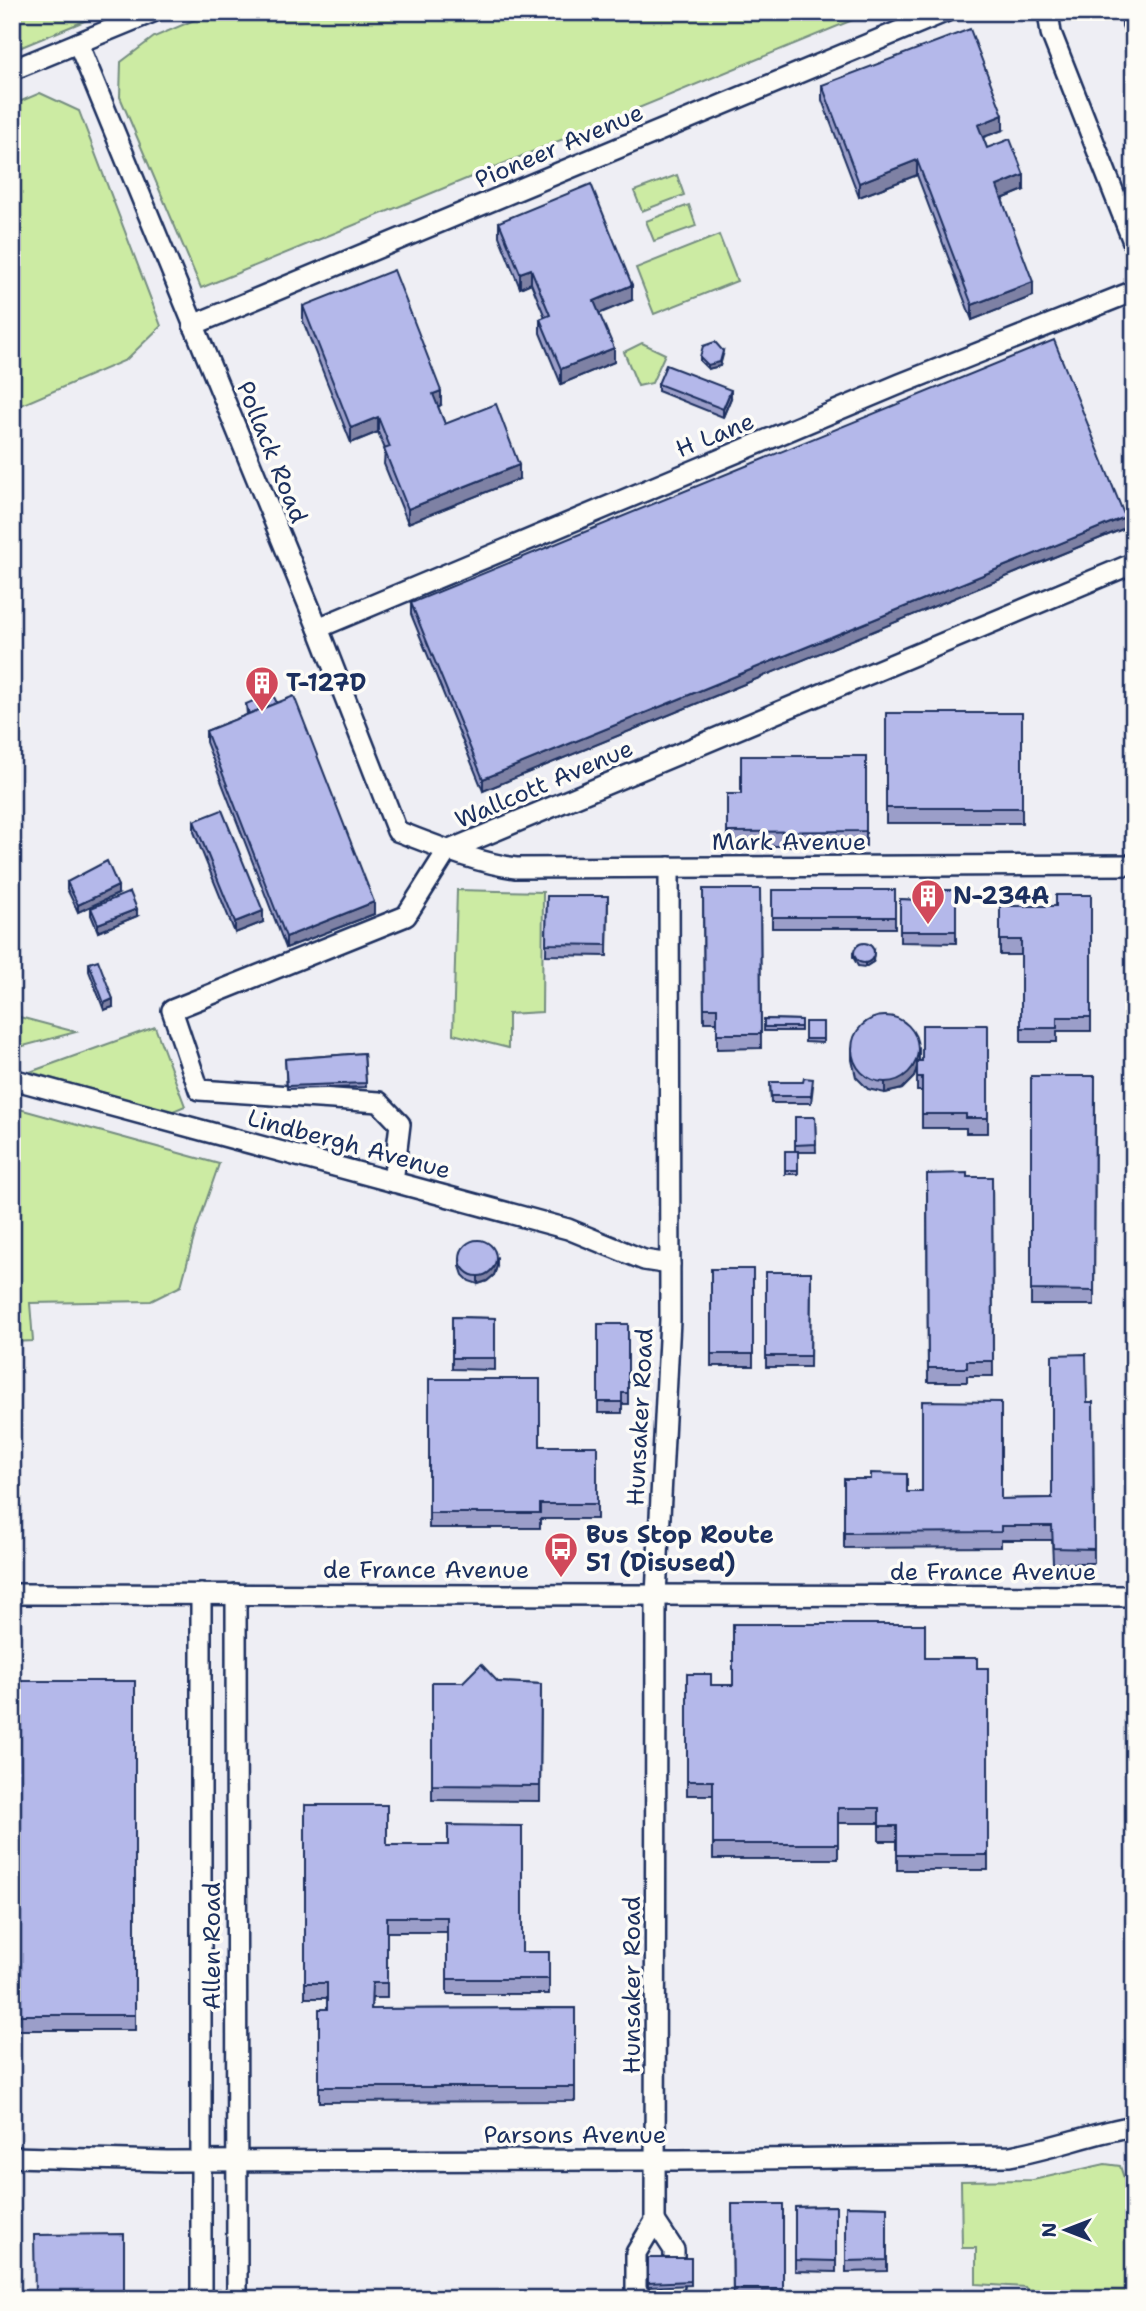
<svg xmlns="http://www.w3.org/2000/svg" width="1146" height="2311" viewBox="0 0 1146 2311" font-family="'Shantell Sans',sans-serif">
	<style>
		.green { fill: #cceba3; stroke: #748d80; stroke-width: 2 }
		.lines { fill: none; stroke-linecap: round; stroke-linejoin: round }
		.minor-casing { stroke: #1b2f5e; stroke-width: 24 }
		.minor { stroke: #fdfcf7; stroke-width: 19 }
		.wall { fill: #9b9ec9; stroke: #1b2f5e; stroke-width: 2 }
		.shaded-wall { fill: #7e81a4; stroke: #1b2f5e; stroke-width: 2 }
		.building { fill: #b4b8ea; stroke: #1b2f5e; stroke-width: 2 }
		.labels { text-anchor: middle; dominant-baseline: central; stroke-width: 7; stroke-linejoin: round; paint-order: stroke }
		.street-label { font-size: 24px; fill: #1b2f5e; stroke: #fdfcf7 }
		.poi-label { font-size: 24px; font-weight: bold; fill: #1b2f5e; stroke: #fdfcf7; text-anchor: start }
	</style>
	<rect width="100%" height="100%" fill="#eeeef4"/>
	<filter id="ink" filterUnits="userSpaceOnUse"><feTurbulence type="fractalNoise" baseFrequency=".0143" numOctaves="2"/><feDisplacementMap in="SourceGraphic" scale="14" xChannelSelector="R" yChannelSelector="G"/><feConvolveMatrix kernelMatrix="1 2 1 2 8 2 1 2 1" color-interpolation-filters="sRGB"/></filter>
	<g filter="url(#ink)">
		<g class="green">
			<path d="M12 12H106L12 51Z"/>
			<path d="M213 12H872L201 288 120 97 121 62 154 37Z"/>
			<path d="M40 93 79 111 161 326 126 360 12 409V105Z"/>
			<path d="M677 175 684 195 642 211 634 191Z"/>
			<path d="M689 205 696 226 654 241 646 221Z"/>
			<path d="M719 235 737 281 654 314 636 268Z"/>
			<path d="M642 343 665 354 652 383 638 386 624 352Z"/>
			<path d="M457 890 543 892 542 1012 508 1014V1048L453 1034Z"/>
			<path d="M12 1015 76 1032 12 1049Z"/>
			<path d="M155 1027 185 1106 171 1112 30 1072Z"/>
			<path d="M12 1107 219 1164 196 1230 181 1286 151 1301 30 1303 33 1341 12 1342Z"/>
			<path d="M1105 2164 1120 2166 1129 2193 1134 2200V2299H1034L1025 2287 976 2284V2248H962L961 2181 1033 2180Z"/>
		</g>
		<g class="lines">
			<g class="minor-casing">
				<g id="minor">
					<path d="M1048 12 1051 33 1134 244"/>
					<path d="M78 43 318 628 397 831C437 846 474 862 516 868L1134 865"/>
					<path d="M12 70 153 12"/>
					<path d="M193 325 945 12"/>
					<path d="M318 628 900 384 1134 291"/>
					<path d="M12 1079 568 1229 644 1260 670 1264"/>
					<path d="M393 1182 400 1124 379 1102 199 1090 172 1010 406 916 447 851 1134 563"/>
					<path d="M12 1594 1134 1596"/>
					<path d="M201 1594V2299"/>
					<path d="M236 1594 237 2299"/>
					<path d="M12 2157 167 2161 679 2160 1010 2156C1052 2149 1092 2133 1134 2126"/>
					<path d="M655 2221 656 1595 670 1320 669 867"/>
					<path d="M644 2299 636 2291V2253L655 2221 674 2250V2262"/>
					<path d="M666 2299 673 2289 674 2285"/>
				</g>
			</g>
			<use href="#minor" class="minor"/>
		</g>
		<g class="wall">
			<path d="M1122 12H1134V53L1122 26Z"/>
			<path d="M822 85 1003 130 983 137 987 148 1024 190 1002 199 1033 296 972 320 917 175 859 197 822 100Z"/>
			<path d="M499 222 632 300 599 313 614 362 561 384 540 333V319L545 317 531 283 520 288 499 236Z"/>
			<path d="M303 306 441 405 438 407 445 424 519 479 408 523 384 464 385 449 378 432 351 443 303 321Z"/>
			<path d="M723 355 720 366 708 369 700 361V357Z"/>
			<path d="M658 384 731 398 723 417 658 391Z"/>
			<path d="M1125 528 483 791 411 614V603Z"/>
			<path d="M246 704 374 914 286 948 206 742V731L247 715Z"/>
			<rect x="886" y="713" width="136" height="110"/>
			<path d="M866 756V846H727V794H741Z"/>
			<path d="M194 821 263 922 235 933 194 832Z"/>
			<path d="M67 882 118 894 78 912 67 889Z"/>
			<path d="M703 889H760L761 1048 717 1049V1022H704Z"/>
			<rect x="772" y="890" width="123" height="38"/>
			<path d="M956 890V943L900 942V899L916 900Z"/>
			<path d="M1091 895V1031H1057V1042H1021V955H1000V906H1056Z"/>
			<path d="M547 896H608L607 956 546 955Z"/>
			<path d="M91 908 137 916 98 932 91 915Z"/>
			<path d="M853 953 873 962 865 967 858 966 853 957Z"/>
			<path d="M89 963 113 1007 104 1010 89 971Z"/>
			<path d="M764 1019 801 1020V1031H764Z"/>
			<path d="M805 1022H823V1043L805 1042Z"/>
			<path d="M988 1025V1133H966V1128H922V1091H917V1067L914 1077 902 1089 885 1093 868 1089 856 1077 852 1060V1049L922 1061Z"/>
			<path d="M364 1053 366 1087 287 1089 285 1059Z"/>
			<path d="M1031 1076H1095L1094 1305H1031Z"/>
			<path d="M770 1082 813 1086 811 1103H771Z"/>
			<path d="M795 1117H815L816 1152H798V1174H785V1151H795Z"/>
			<path d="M927 1174 967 1177H992L993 1376H967V1382H928Z"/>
			<path d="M460 1258 497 1266 494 1275 487 1281 478 1284 469 1281 463 1275 460 1266Z"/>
			<rect x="711" y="1269" width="42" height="97"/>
			<path d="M766 1272H811L810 1367H766Z"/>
			<path d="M452 1317 495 1318V1370L452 1369Z"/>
			<path d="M598 1324H628V1404H622V1413H598Z"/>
			<path d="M429 1379 540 1446H597V1519H540V1528H429Z"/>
			<path d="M1087 1402H1093L1094 1563H1053L1052 1540H1001V1547L844 1548V1479L907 1492 1001 1499 1052 1498Z"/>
			<path d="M925 1658 977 1668H988V1870H897V1841H879V1823H838V1859H713V1795H687V1674L711 1685H733Z"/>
			<rect x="12" y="1681" width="123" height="349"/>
			<path d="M432 1682H498L541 1684 540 1801 432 1800Z"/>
			<path d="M305 1805 387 1845 522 1952H549V1994H447V1932H387V1998H372L371 2009 575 2008V2101L319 2102V2009H327V1998H305Z"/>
			<path d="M732 2204H783V2299H733Z"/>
			<path d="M836 2206V2272L795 2271V2207Z"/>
			<path d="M846 2206 887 2207V2271L846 2272Z"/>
			<path d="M648 2258H691V2285L648 2287Z"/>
		</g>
		<g class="shaded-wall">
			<path d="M1003 115V130L978 139V125Z"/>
			<path d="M917 160V175L859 197V183Z"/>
			<path d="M1024 175V190L997 201V186Z"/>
			<path d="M531 269V283L520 288V273Z"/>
			<path d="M1033 282V296L972 320V305Z"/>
			<path d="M632 285V300L594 316V301Z"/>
			<path d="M614 348V362L561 384V369Z"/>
			<path d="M723 351 720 366 708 369V365Z"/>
			<path d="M731 390V398L723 417V409Z"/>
			<path d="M441 391V405L433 409V394Z"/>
			<path d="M378 417V432L351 443V428Z"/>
			<path d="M519 465V479L408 523V509Z"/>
			<path d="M1125 517V528L483 791V779Z"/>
			<path d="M118 886V894L78 912V905Z"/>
			<path d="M374 902V914L286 948V937Z"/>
			<path d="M137 909V916L98 932V924Z"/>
			<path d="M263 911V922L235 933V922Z"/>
			<path d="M874 951 873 962 865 967V964Z"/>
			<path d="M113 999V1007L104 1010V1003Z"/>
			<path d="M919 1049V1060L914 1077 902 1089 885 1093V1082Z"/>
			<path d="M497 1258V1266L494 1275 487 1281 478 1284V1276Z"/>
		</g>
		<g class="building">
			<path d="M1123 12H1134V39Z"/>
			<path d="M970 29 1003 115 978 125 987 148 1010 139 1024 175 997 186 1033 282 972 305 917 160 859 183 822 85Z"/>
			<path d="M591 184 632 285 594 301 614 348 561 369 540 319 550 315 531 269 520 273 499 222Z"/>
			<path d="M394 270 441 391 433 394 445 424 496 404 519 465 408 509 384 449 390 447 378 417 351 428 303 306Z"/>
			<path d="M1054 340 1125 517 483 779 411 603Z"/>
			<path d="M715 342 723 351 720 362 708 365 700 357 703 346Z"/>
			<path d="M666 365 731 390 723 409 658 384Z"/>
			<path d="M272 693 277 703 249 714 246 704Z"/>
			<path d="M294 696 374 902 286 937 206 731Z"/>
			<rect x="886" y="713" width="136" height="95"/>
			<path d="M741 756H866V831L727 832V794H741Z"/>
			<path d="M222 810 263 911 235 922 194 821Z"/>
			<path d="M107 861 118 886 78 905 67 882Z"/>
			<path d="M703 889H760L761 1034H717V1008H704Z"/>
			<rect x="772" y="890" width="123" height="27"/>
			<path d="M916 890H956V931H900V899L916 900Z"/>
			<path d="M130 892 137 909 98 924 91 908Z"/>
			<path d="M1056 895H1091V1017H1057V1028H1021V940H1000V906H1056Z"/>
			<path d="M547 896H608L607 945 546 944Z"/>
			<circle cx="864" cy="953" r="10"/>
			<path d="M98 960 113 999 104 1003 89 963Z"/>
			<circle cx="885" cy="1049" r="33"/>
			<path d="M764 1019 801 1020V1027H764Z"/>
			<rect x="805" y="1022" width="18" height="17"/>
			<path d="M922 1025H988V1118H966V1114H922V1077H917V1061H922Z"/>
			<path d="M364 1053 366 1083 287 1086 285 1059Z"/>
			<path d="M1031 1076H1095L1094 1291 1031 1290Z"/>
			<path d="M804 1078 813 1079 811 1096H771L770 1082H803Z"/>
			<path d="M795 1117H815L816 1144 795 1145Z"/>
			<rect x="785" y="1151" width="13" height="19"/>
			<path d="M967 1173V1177H992L993 1361H967V1368H928L927 1174Z"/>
			<circle cx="478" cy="1258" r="18"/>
			<rect x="711" y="1269" width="42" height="85"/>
			<path d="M766 1272H811L810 1356H766Z"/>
			<path d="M452 1317 495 1318V1358H452Z"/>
			<path d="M598 1324H628V1393H622V1402H598Z"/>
			<path d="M1086 1354 1087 1402H1093L1094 1549 1053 1548 1052 1526H1001V1532L844 1533V1479H871V1473L907 1474V1492H922V1401L1001 1402V1499L1052 1498V1355Z"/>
			<path d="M429 1379H540V1446H597V1504H540V1513H429Z"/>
			<path d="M733 1624H925V1658H977V1668H988V1855H897V1826H879V1808H838V1844H713V1781H687V1674H711V1685H733Z"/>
			<path d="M481 1664 498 1682 541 1684 540 1786 432 1785V1682H463Z"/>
			<rect x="12" y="1681" width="123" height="334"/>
			<path d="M305 1805H387V1845H448V1825L522 1826V1952H549V1979H447V1917H387V1983H372L371 2009 575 2008V2087H319V2009H327V1983H305Z"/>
			<path d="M732 2204H783V2289H733Z"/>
			<path d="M836 2206V2261L795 2260V2207Z"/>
			<path d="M846 2206 887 2207V2260L846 2261Z"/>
			<path d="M124 2234V2299H19H35L34 2235Z"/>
			<path d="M648 2258H691V2281L648 2283Z"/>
		</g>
	</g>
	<defs>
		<g id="building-pin" transform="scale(1.75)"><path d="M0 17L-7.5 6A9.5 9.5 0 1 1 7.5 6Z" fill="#d1495b" stroke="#fdfcf7"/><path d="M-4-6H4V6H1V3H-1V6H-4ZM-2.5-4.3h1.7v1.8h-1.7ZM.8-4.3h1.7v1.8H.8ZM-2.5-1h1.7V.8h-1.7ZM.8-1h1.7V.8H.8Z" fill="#fff"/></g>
		<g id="bus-pin" transform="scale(1.75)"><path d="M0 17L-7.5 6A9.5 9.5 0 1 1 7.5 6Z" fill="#d1495b" stroke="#fdfcf7"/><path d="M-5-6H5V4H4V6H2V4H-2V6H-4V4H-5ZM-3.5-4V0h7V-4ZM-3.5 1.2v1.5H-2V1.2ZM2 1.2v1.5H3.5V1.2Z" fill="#fff"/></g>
	</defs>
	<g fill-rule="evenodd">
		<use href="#building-pin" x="262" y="683"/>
		<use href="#building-pin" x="928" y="896"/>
		<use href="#bus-pin" x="561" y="1549"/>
	</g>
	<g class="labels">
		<g class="street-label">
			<text transform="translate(559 146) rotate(-23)">Pioneer Avenue</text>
			<text transform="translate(715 435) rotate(-22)">H Lane</text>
			<text transform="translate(272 452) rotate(68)">Pollack Road</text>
			<text transform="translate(544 784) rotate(-23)">Wallcott Avenue</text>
			<text x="789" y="842">Mark Avenue</text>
			<text transform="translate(349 1144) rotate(15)">Lindbergh Avenue</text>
			<text transform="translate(640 1417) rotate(-87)">Hunsaker Road</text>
			<text x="426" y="1570">de France Avenue</text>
			<text x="993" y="1572">de France Avenue</text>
			<text transform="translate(212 1946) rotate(-90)">Allen Road</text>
			<text transform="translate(632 1985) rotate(-90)">Hunsaker Road</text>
			<text x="575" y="2135">Parsons Avenue</text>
		</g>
		<g class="poi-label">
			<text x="286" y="683">T-127D</text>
			<text x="953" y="896">N-234A</text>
			<text x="586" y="1535">Bus Stop Route<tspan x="586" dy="28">51 (Disused)</tspan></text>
		</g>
	</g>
	<rect width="1146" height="2311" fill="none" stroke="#fdfcf7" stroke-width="42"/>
	<rect x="21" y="21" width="1104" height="2269" fill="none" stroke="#1b2f5e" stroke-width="2.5" filter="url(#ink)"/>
	<g transform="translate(1066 2230) rotate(270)" stroke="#fdfcf7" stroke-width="5" paint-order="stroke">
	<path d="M0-5L12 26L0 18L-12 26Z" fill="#1b2f5e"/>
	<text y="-10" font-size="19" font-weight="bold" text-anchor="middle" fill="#1b2f5e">N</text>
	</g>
</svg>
